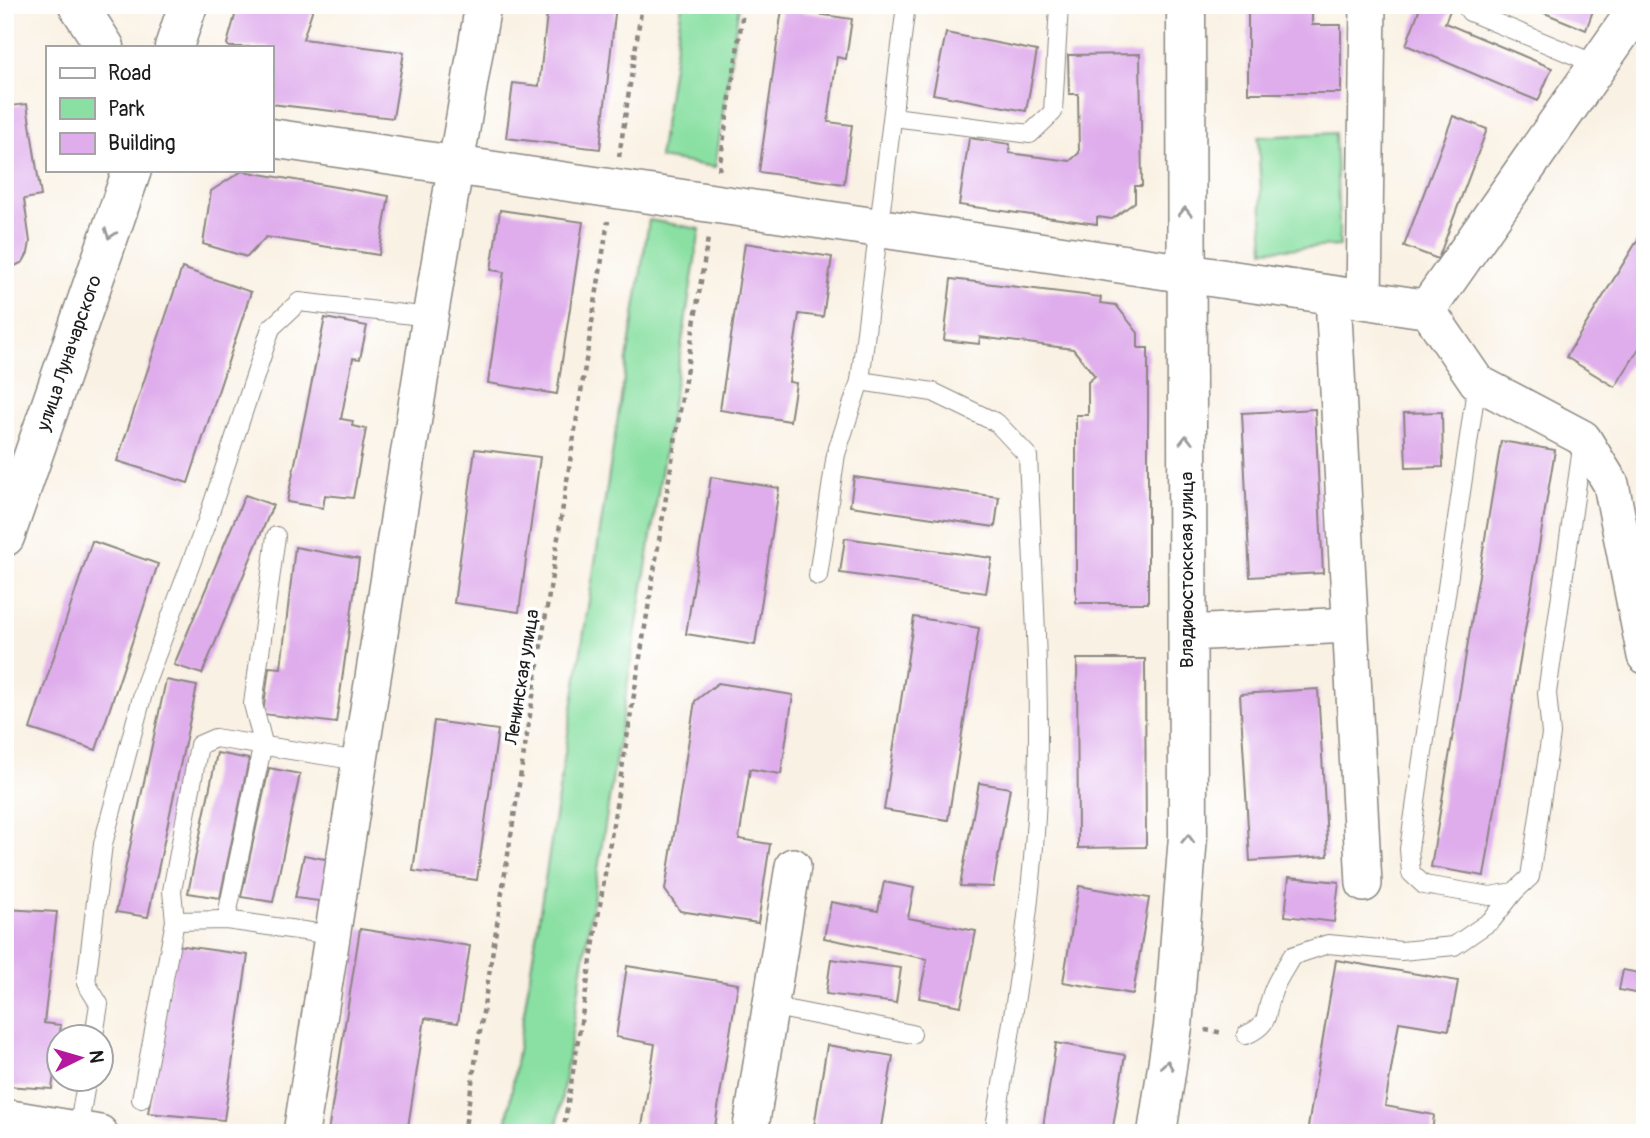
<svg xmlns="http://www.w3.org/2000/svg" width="1650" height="1138" viewBox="0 0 1650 1138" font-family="Pangolin,sans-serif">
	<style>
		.green { fill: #8ae0a3; stroke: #537e60; stroke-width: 2 }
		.building { fill: #dfadec }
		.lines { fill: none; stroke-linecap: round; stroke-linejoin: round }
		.service-casing { stroke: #8a8680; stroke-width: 20 }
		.minor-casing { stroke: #8a8680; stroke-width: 38 }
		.tertiary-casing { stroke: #8a8680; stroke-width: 41 }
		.secondary-casing { stroke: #8a8680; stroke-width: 41 }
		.path { stroke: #8a8680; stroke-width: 4.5; stroke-dasharray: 5 5; stroke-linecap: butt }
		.service { stroke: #fff; stroke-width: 18 }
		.minor { stroke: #fff; stroke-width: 35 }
		.tertiary { stroke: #fff; stroke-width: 38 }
		.secondary { stroke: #fff; stroke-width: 38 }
		.oneway { stroke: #999 }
		.labels { text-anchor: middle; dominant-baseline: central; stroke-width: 7; stroke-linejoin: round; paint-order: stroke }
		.street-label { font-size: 19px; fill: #1c1c1c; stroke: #fff }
	</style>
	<rect width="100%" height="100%" fill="#fff"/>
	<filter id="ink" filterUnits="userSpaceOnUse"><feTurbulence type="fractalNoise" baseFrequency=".0143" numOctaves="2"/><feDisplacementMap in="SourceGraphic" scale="14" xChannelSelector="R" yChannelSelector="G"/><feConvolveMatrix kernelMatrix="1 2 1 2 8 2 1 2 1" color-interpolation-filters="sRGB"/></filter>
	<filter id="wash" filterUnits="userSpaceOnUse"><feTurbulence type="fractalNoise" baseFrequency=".00686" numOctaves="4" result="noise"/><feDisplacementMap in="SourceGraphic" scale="28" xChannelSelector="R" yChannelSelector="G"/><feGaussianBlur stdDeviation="1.57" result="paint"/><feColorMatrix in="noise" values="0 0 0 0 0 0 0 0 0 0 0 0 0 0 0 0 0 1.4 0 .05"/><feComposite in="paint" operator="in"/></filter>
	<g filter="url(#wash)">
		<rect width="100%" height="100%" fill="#f9f1e3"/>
		<g class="green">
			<path d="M682 5H739L715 167 659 158Z"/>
			<path d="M1335 133 1340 246 1264 250 1258 137Z"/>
			<path d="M649 220 700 229 556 1133H505Z"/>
		</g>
		<g id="blocks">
			<g class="building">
				<path d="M238 5H314L303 39 404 52 393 118 271 104V47H229L227 44Z"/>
				<path d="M548 5H616L600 149 506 138 513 83 539 86Z"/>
				<path d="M1248 5H1312V25H1341V93H1248Z"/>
				<path d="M1421 5H1452L1445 23 1552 68 1538 101 1406 45Z"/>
				<path d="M1525 5H1595L1586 30Z"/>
				<path d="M782 9 852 19 846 59 837 57 828 122 852 125 844 184 759 172Z"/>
				<path d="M946 33 1037 51 1026 111 933 94Z"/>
				<path d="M1140 54 1142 186H1135V202L1112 219 1097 217V224L959 205 969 138 1010 144 1009 153 1070 161 1079 153 1078 94H1069L1068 55Z"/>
				<path d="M5 84 10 106 27 104 41 196 24 199 30 242 28 253 23 262 5 271Z"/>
				<path d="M1453 116 1487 129 1438 259 1404 246Z"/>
				<path d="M1645 132V147L1638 143Z"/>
				<path d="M242 171 389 196 379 255 266 237 247 257 203 244 211 191Z"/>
				<path d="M500 210 583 222 557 394 488 383 504 272 491 270Z"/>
				<path d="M1645 228V339L1615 387 1566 357Z"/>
				<path d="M745 243 832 257 823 317 799 314 789 382 796 383 790 421 720 410Z"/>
				<path d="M182 268 251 292 188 483 117 461Z"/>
				<path d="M951 279 1101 297 1100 303 1116 305 1138 333V348H1148V603H1076V415H1088V382L1095 376 1073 349 980 337 979 344 944 340Z"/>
				<path d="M325 318 367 326 360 359 353 358 341 419 353 421 352 426 366 429 353 498 325 495 323 508 287 502Z"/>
				<path d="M1315 409 1323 573 1250 577 1242 413Z"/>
				<path d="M1442 412 1443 467 1406 468 1404 413Z"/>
				<path d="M1501 441 1555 450 1484 876 1431 867Z"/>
				<path d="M475 449 540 457 519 612 454 603Z"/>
				<path d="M711 477 779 488 755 645 686 634Z"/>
				<path d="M854 477 999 497 995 527 850 506Z"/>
				<path d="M245 495 273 505 202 674 174 665Z"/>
				<path d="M845 538 992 558 986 593 840 573Z"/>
				<path d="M92 541 158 564 96 750 30 729Z"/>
				<path d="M295 547 359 559 336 723 263 714 269 667 281 668Z"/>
				<path d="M914 617 979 628 948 820 884 810Z"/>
				<path d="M1077 659H1145L1146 847 1078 848Z"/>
				<path d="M166 680 197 686 148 917 116 912Z"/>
				<path d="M718 683 793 695 781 774 750 769 739 839 770 844 758 923 680 911 665 890 695 701Z"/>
				<path d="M1318 689 1328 856 1250 861 1240 694Z"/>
				<path d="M434 721 498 730 477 880 413 871Z"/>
				<path d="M217 753 249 759 220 898 188 893Z"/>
				<path d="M269 768 300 774 273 902 241 897Z"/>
				<path d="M979 783 1010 788 993 887 960 886Z"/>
				<path d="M304 855 335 861 326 902 295 898Z"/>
				<path d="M1289 877 1339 882 1334 922 1285 916Z"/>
				<path d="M884 882 914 888 908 918 976 931 961 1006 919 998 927 959 824 938 831 902 878 911Z"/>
				<path d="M1079 886 1149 898 1133 994 1063 982Z"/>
				<path d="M5 909 57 912 44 1023 61 1025 52 1089 5 1086Z"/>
				<path d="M360 929 470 946 458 1023 425 1018 407 1133 328 1132Z"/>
				<path d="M177 945 248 955 224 1120 148 1113Z"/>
				<path d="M831 959 901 968 896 1003 826 994Z"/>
				<path d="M1336 960 1458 981 1449 1030 1399 1022 1385 1106 1434 1115 1432 1133H1307Z"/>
				<path d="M627 966 738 984 714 1133H641L655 1044 616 1037Z"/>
				<path d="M1623 970 1645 974V995L1619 990Z"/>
				<path d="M1056 1043 1125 1055 1112 1133H1042Z"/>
				<path d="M827 1045 893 1056 880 1133H813Z"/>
			</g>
		</g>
	</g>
	<g filter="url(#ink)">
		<use href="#blocks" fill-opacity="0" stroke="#8a8680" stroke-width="2"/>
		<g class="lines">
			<g class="service-casing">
				<g id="service">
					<path d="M906 5 860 381 933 392 997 423 1028 456C1033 576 1042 697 1036 817 1030 923 1011 1029 994 1133"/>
					<path d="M1465 5 1470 12 1598 65"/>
					<path d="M893 117 1030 134 1053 112 1059 5"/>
					<path d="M1477 382 1409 849 1411 873 1424 885 1490 896 1514 892 1530 877 1551 734 1547 693 1583 441"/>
					<path d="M818 576 836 454 860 381"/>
					<path d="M226 920 263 743 253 704 276 536"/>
					<path d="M175 921 226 920 332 935"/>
					<path d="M769 1006 912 1034"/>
					<path d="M1246 1035C1273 1023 1264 1013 1273 991 1277 979 1286 967 1292 956L1328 944 1401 951 1454 946 1492 920 1514 892"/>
					<path d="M94 1036 99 1004 86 983 103 844 146 682 207 521 271 328 299 302 430 317"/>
					<path d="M141 1099 175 921 172 891 199 745 215 738 359 761"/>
					<path d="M78 1130 87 1078"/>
				</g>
			</g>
			<g class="minor-casing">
				<g id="minor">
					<path d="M1333 296 1364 884"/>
					<path d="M1364 300 1368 5"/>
					<path d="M1427 309 1477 382 1583 438 1611 484 1645 656"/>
					<path d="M1187 633 1350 625"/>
					<path d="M5 1117 100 1133"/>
					<path d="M301 1133 430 317 483 5"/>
					<path d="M750 1133 793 866"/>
				</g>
			</g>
			<g class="tertiary-casing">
				<g id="tertiary">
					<path d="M78 5 105 47"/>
					<path d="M271 138 1427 309 1640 5"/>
				</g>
			</g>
			<g class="secondary-casing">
				<g id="secondary">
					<path d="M174 47 188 5"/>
					<path d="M5 537 132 170"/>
					<path d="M1157 1133 1173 1027 1188 836 1186 5"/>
				</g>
			</g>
			<g class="path">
				<path d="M619 157 642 5"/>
				<path d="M719 170 744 5"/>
				<path d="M1205 1030 1224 1033"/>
				<path d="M464 1133 608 221"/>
				<path d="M563 1133 708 238"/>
			</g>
			<use href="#service" class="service"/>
			<use href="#minor" class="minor"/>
			<use href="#tertiary" class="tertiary"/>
			<use href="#secondary" class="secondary"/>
		</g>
		<defs><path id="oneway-chevron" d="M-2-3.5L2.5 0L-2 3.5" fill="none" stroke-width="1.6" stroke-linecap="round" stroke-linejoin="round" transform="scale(1.75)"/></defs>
		<g class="oneway">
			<use href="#oneway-chevron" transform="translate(1185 212) rotate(-90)"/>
			<use href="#oneway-chevron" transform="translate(110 234) rotate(109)"/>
			<use href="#oneway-chevron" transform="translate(1186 440) rotate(-90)"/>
			<use href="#oneway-chevron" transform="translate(1188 839) rotate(-88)"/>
			<use href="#oneway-chevron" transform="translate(1167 1065) rotate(-81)"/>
		</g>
	</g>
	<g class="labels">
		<g class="street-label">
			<text transform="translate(69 353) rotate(-71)">улица Луначарского</text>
			<text transform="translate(1187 570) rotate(-90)">Владивостокская улица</text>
			<text transform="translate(522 677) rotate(-81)">Ленинская улица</text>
		</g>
	</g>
	<rect width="1650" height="1138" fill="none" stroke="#fff" stroke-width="28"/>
	<rect x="46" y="46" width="228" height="126" fill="#ffffff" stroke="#a4a4a4" stroke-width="2"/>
	<rect x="60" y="68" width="35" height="10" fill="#ffffff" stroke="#a4a4a4" stroke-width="2"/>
	<text x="108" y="80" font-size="21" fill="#1c1c1c">Road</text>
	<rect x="60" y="98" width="35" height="21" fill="#8ae0a3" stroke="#a4a4a4" stroke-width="2"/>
	<text x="108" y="116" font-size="21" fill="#1c1c1c">Park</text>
	<rect x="60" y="133" width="35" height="21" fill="#dfadec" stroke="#a4a4a4" stroke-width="2"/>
	<text x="108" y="150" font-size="21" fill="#1c1c1c">Building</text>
	<g transform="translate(80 1058) rotate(85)"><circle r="33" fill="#ffffff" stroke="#a4a4a4" stroke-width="2"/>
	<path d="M0-5L12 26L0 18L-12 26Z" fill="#b5179e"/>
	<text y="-10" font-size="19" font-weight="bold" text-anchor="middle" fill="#1c1c1c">N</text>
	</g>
</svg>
